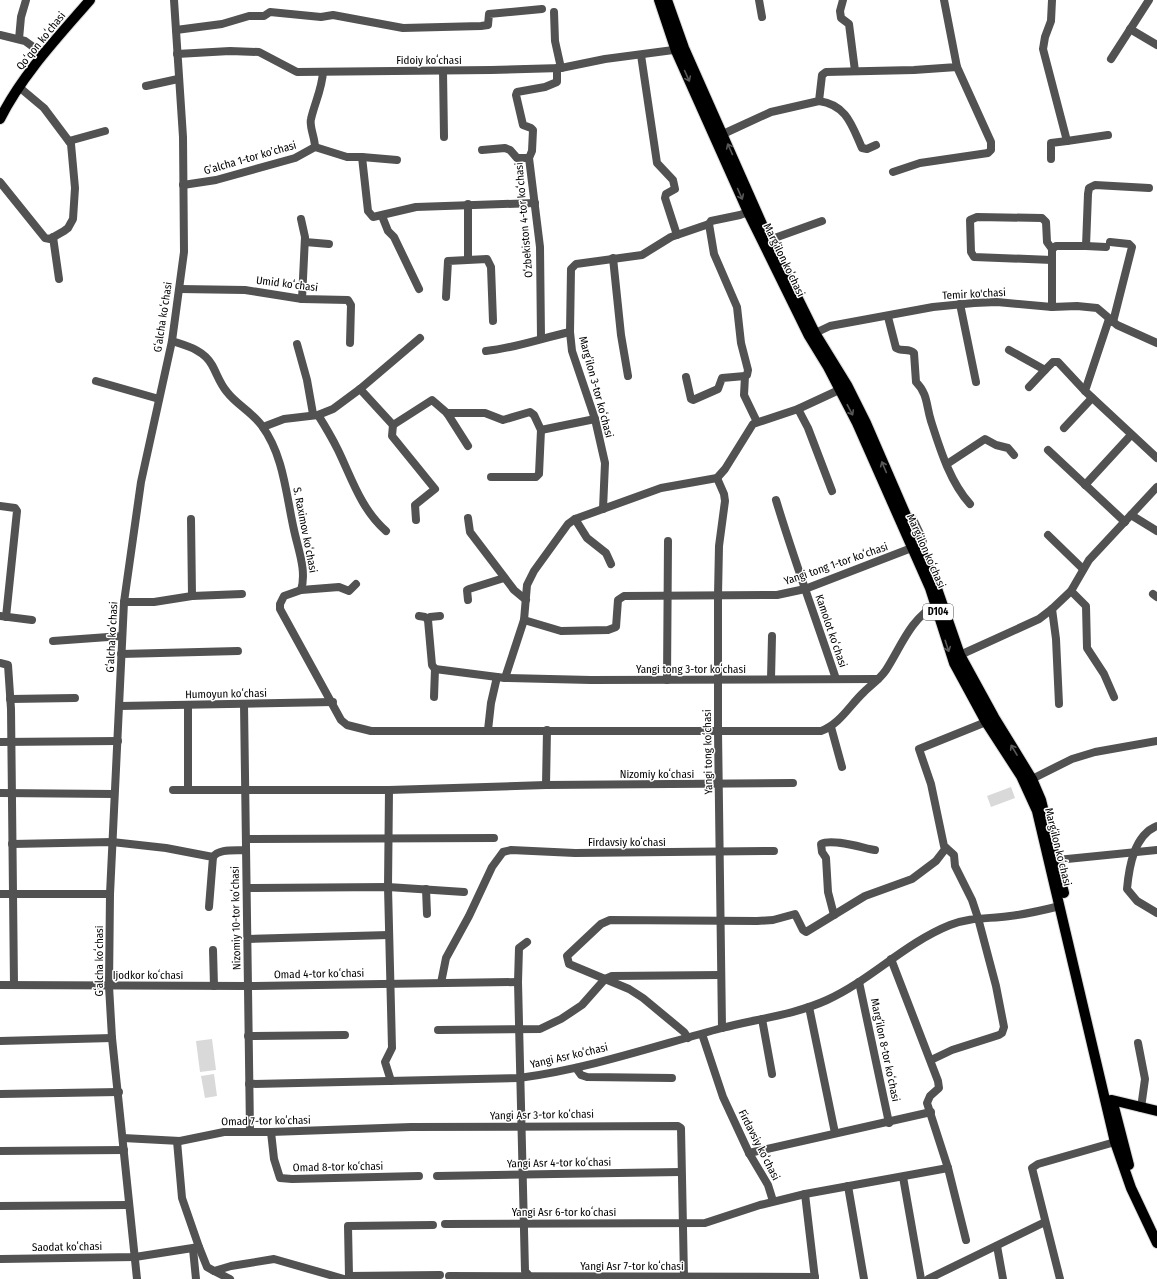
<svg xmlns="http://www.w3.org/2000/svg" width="1157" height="1279" viewBox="0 0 1157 1279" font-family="'Fira Sans Condensed',sans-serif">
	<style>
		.green { fill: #d9d9d9 }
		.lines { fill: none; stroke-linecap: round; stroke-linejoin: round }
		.major-casing { stroke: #dbdbdb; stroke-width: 12 }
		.minor { stroke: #525252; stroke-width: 8 }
		.major { stroke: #000; stroke-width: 10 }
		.oneway { stroke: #595959 }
		.labels { text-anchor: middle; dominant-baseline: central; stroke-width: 3; stroke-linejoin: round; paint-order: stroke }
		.shield { fill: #fff; stroke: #4c4c4c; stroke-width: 1 }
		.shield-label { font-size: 10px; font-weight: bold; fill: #000 }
		.street-label { font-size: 11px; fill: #000; stroke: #fff }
	</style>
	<rect width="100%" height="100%" fill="#fff"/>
	<g class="green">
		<path d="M1011 787 1015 798 991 807 987 796Z"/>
		<path d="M212 1039 216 1070 200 1072 196 1041Z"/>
		<path d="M214 1074 217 1096 205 1098 201 1076Z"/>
	</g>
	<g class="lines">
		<g class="major-casing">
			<g id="major">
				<path d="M659 0 676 51 748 212 809 336 828 367 857 423 930 588 954 663 986 722 1021 776 1037 811 1115 1142 1131 1188 1157 1243"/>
				<path d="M667 0 684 48 769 240 815 333 847 385 866 423 934 580 960 655 994 717 1032 779 1041 800 1064 893"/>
				<path d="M0 119C22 75 58 37 90 0"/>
				<path d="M1106 1101 1112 1100 1157 1111"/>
				<path d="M1113 1103 1129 1165"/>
			</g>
		</g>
		<g class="minor">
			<path d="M759 0 762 17"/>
			<path d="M843 0 840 11 841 18 849 24 855 71"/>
			<path d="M1052 0 1051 21 1045 37 1043 49 1067 141 1108 135"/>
			<path d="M554 12 555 41 561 68"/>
			<path d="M1130 29 1157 45"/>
			<path d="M176 30 222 24 249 16H264L270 12 321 17 333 15 403 28 481 26 488 25 489 14 542 9"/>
			<path d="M0 35 25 41 43 54"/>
			<path d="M19 39 21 17 26 0"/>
			<path d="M177 54 230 51 259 52 297 72 491 70 561 68 605 59 681 49"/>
			<path d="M641 55 657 163 673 180 675 189 666 194 665 198 677 235"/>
			<path d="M1111 59 1149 0"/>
			<path d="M443 71 444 137"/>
			<path d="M146 86 178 79"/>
			<path d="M819 101C847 105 852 126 862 148L867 149 876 145"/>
			<path d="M723 134 771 112 819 101 822 75 826 72 914 70 957 67 944 0"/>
			<path d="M69 141 105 131"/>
			<path d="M315 147 347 157H362L368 211 373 217 416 207 535 203"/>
			<path d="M482 150 505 148 510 150 517 158H529"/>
			<path d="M362 157 397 160"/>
			<path d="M1051 159V143L1067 141"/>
			<path d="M893 172 920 163 988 153 991 150V142L957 67"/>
			<path d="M0 182 45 238 50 239 64 231 68 228 73 219 75 188 71 144 44 108 19 87"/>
			<path d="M183 185 216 180 295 158 315 147C315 138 309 126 311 119 315 102 322 89 323 72"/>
			<path d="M468 204V259"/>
			<path d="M382 216 388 231 394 237 419 289"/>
			<path d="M301 219 305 237 302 299"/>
			<path d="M709 224 714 254 737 307 741 343 748 370 747 375 745 376 744 395 757 422"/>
			<path d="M53 237 59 279"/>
			<path d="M769 240 822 221"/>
			<path d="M305 242 329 244"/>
			<path d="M1110 242 1129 244 1132 247 1113 322"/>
			<path d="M1086 246 1106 247"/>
			<path d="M613 258 621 335 628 376"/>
			<path d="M1052 260 974 257 971 252 970 220 977 217 1042 218 1046 222 1047 242 1052 249"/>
			<path d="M180 289 245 290 302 299 348 300 351 305 350 343"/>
			<path d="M446 297 448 261 487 259 491 267 493 321"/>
			<path d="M960 304 976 382"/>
			<path d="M1052 307V249L1056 246H1086L1088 194 1089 188 1095 185 1149 188"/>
			<path d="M888 317 896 348C902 352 909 348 914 353L916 382C928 394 926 405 931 421 940 449 950 482 970 504"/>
			<path d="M1109 319 1085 391 1157 458"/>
			<path d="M811 335 830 326 933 307 974 303 997 302 1052 307 1077 306 1097 308 1117 325 1157 343"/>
			<path d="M541 338 540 247 529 158 532 151 533 130 531 128 523 125 516 95 517 92 545 87 557 82V68"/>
			<path d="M172 341C187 346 204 350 212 365 217 374 220 384 227 392 237 405 252 412 262 426 284 456 286 495 294 530 298 549 307 571 301 590L284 596 280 604V609L341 720 347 725 371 731H821C840 724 849 706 864 692 871 685 880 679 886 670 901 647 910 619 936 605"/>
			<path d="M297 344 307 380 313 414"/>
			<path d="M1009 350 1045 370 1053 362H1058L1085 391"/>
			<path d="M486 351C515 348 542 338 570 332"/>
			<path d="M686 377 691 399 693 400 718 389 722 378 745 376"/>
			<path d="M96 381 159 399"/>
			<path d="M1029 387 1045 370"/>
			<path d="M360 389 393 425 432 400 447 413 468 446"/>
			<path d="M798 409 808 428 832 491"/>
			<path d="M447 413H485L503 420 530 412 534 415 541 430 595 419"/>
			<path d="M318 415C325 426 332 438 338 450 352 479 361 509 386 531"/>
			<path d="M393 425 392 436 435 489 415 505 416 520"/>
			<path d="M263 427 284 419 318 415 333 409 360 389 420 338"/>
			<path d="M1064 428 1092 398"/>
			<path d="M1048 450 1125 522"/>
			<path d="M947 464 985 439 996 445 1008 448 1014 455"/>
			<path d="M491 477H536L539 474 541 430"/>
			<path d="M717 478 724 494 725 501 719 546 718 595V731L722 1028"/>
			<path d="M1085 485 1131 435"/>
			<path d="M776 500C794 560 816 619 836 679"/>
			<path d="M0 506 15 508 17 511 6 617"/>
			<path d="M603 509 605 463 595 419 572 351 570 332 571 269 576 264 642 255 671 237 709 224 711 221 740 215 748 212"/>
			<path d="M1131 515 1157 531"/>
			<path d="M468 518 470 532 514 590 526 600"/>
			<path d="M191 519 192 596"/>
			<path d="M575 519 587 538 606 553 611 564"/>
			<path d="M1048 535 1083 569"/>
			<path d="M301 590 339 587 349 591 356 584"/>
			<path d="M1071 591 1086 606 1087 648 1104 674 1114 697"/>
			<path d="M1153 594 1157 597"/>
			<path d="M468 600 467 590 469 589 504 578"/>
			<path d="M124 602H154L192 596 242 594"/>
			<path d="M1052 609 1056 639 1059 704"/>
			<path d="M0 616 32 620"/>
			<path d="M419 616 425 617 428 620 432 665 435 669 505 678 591 680 878 679"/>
			<path d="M428 620 430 617 440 616"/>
			<path d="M524 620 561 631 608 630 616 627 618 600 624 596 777 595 805 589 922 544 923 540 912 517 906 519"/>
			<path d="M53 641 122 636"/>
			<path d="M121 654 238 651"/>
			<path d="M960 655 1039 619 1052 609 1071 591 1089 560 1157 487"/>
			<path d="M0 663 8 665 11 709 14 985"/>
			<path d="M505 678 524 620 527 585 534 571 568 524 575 519 661 488 717 478 725 469 753 424 798 409 839 390"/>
			<path d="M771 679 772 636"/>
			<path d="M667 680 668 541"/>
			<path d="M434 697 435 669"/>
			<path d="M10 699 75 698"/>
			<path d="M244 704 250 1131"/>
			<path d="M120 706 333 702"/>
			<path d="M831 727 842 767"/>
			<path d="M488 730 491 703 497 677"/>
			<path d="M0 742 118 741"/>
			<path d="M1032 779 1072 759 1095 752 1157 741"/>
			<path d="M546 785 547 730"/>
			<path d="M173 790H389L546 785 793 783"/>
			<path d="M188 790V705"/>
			<path d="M389 790 388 887 392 1048 385 1062 391 1081"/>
			<path d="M0 793 114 794"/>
			<path d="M1157 826C1134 835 1129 867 1127 889L1137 901 1157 913"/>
			<path d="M246 839 494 838"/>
			<path d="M12 844 112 842 166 848 213 857 209 907"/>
			<path d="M213 857C219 848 236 851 246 850"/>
			<path d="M1057 860 1157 850"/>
			<path d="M247 888 388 887 464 892"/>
			<path d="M426 889 427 914"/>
			<path d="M0 894H110"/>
			<path d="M834 915 828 892 826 858 822 852 821 844C832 838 863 848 875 850"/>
			<path d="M248 939 389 935"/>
			<path d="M527 942 519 948 518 982 525 1271 531 1278"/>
			<path d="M213 950 214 986"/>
			<path d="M891 959 938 1081 939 1088 930 1096 927 1103 948 1168 966 1240"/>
			<path d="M859 982 889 1123"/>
			<path d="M441 983 446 958 469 916 492 867 503 852 511 850 575 853 774 851"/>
			<path d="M0 985 248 986 518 982"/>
			<path d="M809 1007 835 1133"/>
			<path d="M762 1019 772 1074"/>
			<path d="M438 1030 540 1029 561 1019 582 1005 605 979 612 976 720 975"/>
			<path d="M702 1034 723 1097 749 1153 768 1185 773 1201"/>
			<path d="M248 1036 345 1035"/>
			<path d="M688 1038 684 1032 643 998 629 989 569 964 567 956 601 924 610 920 757 921 773 920 795 914 803 930 806 932 865 896 912 879 936 861 946 848"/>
			<path d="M0 1041 112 1038"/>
			<path d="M1138 1043 1145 1079 1141 1108"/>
			<path d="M931 1060 952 1050 999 1035 1002 1033 1004 1027 996 986 978 918 972 900 955 866 954 855 944 846 931 784 919 749 986 722"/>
			<path d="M576 1068 581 1075 587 1077 672 1078"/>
			<path d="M249 1084 519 1078C588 1069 655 1046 722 1028 756 1019 794 1015 827 1000 871 980 905 943 950 925 970 917 989 919 1010 916 1027 914 1044 910 1060 906"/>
			<path d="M0 1094 119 1092"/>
			<path d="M271 1132 274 1159 280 1178 292 1179 419 1176"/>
			<path d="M123 1138 180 1141 224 1132H271L411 1127 678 1126 681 1128 684 1277"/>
			<path d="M177 1141 182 1198 199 1247"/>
			<path d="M0 1151 124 1150"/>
			<path d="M749 1153 931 1112"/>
			<path d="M437 1176 681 1172"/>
			<path d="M903 1177 921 1279"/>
			<path d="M848 1186 864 1279"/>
			<path d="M805 1194 815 1279"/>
			<path d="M0 1206 128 1205"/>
			<path d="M445 1224 705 1223 760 1205 805 1194 948 1168"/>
			<path d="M997 1246 1003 1279"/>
			<path d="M193 1249 196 1279"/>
			<path d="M0 1259 135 1257 199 1247 207 1267 214 1271 231 1266 274 1259 344 1279"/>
			<path d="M214 1271 230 1279"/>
			<path d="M349 1276 348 1226 433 1225"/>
			<path d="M449 1276 815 1277"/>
			<path d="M137 1279 112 1038 109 986 110 894 124 602 141 482 172 341 184 252 183 137 174 0"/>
			<path d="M348 1279 349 1276 440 1275"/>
			<path d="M928 1279 1045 1222"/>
			<path d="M1060 1279 1032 1168 1038 1164 1115 1142"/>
		</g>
		<use href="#major" class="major"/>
	</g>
	<defs><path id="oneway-shaft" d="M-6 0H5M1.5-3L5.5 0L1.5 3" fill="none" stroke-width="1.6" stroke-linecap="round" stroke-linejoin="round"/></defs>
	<g class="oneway">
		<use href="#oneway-shaft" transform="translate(687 76) rotate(66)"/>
		<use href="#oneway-shaft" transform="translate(730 149) rotate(-114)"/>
		<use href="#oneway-shaft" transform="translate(740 194) rotate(66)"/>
		<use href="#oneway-shaft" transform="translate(850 410) rotate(62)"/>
		<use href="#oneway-shaft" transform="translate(884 467) rotate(-113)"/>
		<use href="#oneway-shaft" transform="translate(947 646) rotate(72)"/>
		<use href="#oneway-shaft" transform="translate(1014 750) rotate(-121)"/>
	</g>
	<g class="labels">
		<rect class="shield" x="923" y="604" width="30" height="16" rx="3"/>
		<g class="shield-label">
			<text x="938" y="612">D104</text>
		</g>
		<g class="street-label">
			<text transform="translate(41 41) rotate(-51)">Qoʻqon koʻchasi</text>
			<text x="429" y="60">Fidoiy koʻchasi</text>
			<text transform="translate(250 158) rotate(-16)">Gʼalcha 1-tor koʼchasi</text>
			<text transform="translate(524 220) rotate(-95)">Oʻzbekiston 4-tor koʻchasi</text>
			<text transform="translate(784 260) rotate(64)">Margʻilon koʻchasi</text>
			<text transform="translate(287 284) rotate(7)">Umid koʻchasi</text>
			<text transform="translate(974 294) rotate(-3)">Temir ko'chasi</text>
			<text transform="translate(163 317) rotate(-81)">Gʻalcha koʻchasi</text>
			<text transform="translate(596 387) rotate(75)">Margʻilon 3-tor koʻchasi</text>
			<text transform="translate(305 530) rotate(79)">S. Raximov koʻchasi</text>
			<text transform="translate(926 551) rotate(66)">Margʻilon koʻchasi</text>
			<text transform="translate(836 564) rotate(-19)">Yangi tong 1-tor koʻchasi</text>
			<text transform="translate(831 631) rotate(71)">Kamolot koʻchasi</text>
			<text transform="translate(112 637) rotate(-87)">Gʻalcha koʻchasi</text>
			<text x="691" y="669">Yangi tong 3-tor koʻchasi</text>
			<text transform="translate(226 694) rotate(-1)">Humoyun koʻchasi</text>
			<text transform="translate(708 752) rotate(-91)">Yangi tong koʻchasi</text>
			<text x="657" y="774">Nizomiy koʻchasi</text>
			<text x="627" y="842">Firdavsiy koʻchasi</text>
			<text transform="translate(1058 847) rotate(76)">Margʻilon koʻchasi</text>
			<text transform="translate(236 918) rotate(-91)">Nizomiy 10-tor koʻchasi</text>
			<text transform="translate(99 961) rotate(-90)">Gʻalcha koʻchasi</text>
			<text transform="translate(319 974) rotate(-1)">Omad 4-tor koʻchasi</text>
			<text x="148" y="975">Ijodkor koʻchasi</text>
			<text transform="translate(885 1050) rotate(78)">Margʻilon 8-tor koʻchasi</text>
			<text transform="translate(569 1056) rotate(-13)">Yangi Asr koʻchasi</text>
			<text transform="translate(542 1115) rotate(-1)">Yangi Asr 3-tor koʻchasi</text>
			<text transform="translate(266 1121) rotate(-1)">Omad 7-tor koʻchasi</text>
			<text transform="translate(759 1145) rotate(63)">Firdavsiy koʻchasi</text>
			<text transform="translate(559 1163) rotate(-1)">Yangi Asr 4-tor koʻchasi</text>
			<text transform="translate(338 1167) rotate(-1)">Omad 8-tor koʻchasi</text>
			<text x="564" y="1212">Yangi Asr 6-tor koʻchasi</text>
			<text transform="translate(67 1247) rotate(-1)">Saodat koʻchasi</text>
			<text x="632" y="1266">Yangi Asr 7-tor koʻchasi</text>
		</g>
	</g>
</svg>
